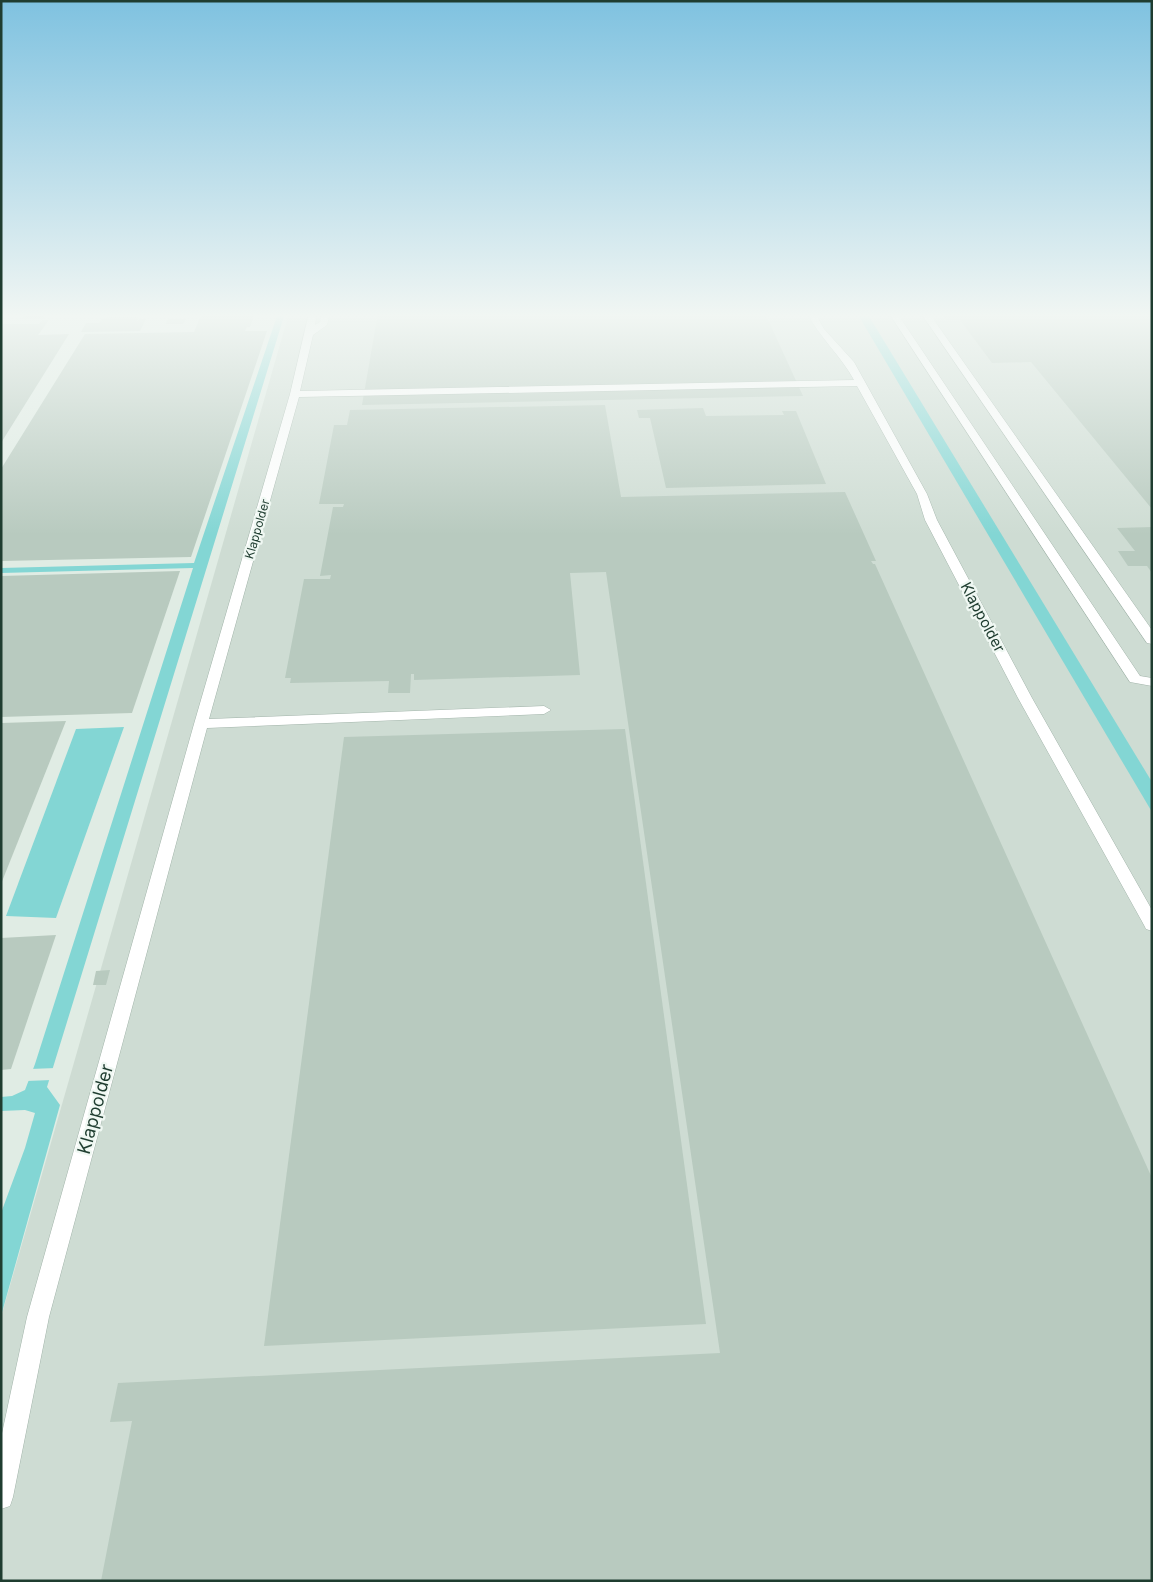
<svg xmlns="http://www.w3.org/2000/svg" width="1153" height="1582" viewBox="0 0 1153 1582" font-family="Inter,sans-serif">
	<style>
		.built { fill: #cedcd3 }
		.water { fill: #83d6d4 }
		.pier { fill: #e0ece4 }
		.building { fill: #b8cabf }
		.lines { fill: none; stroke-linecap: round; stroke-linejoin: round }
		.minor-casing { stroke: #a2b4aa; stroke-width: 1 }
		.minor { fill: #fff; fill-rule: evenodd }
		.labels { text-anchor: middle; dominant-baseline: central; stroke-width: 4.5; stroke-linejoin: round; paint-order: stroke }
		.far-street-label { font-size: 12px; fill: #1f3d30; stroke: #f0f8f3 }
		.street-label { font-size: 15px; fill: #1f3d30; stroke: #f0f8f3 }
		.near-street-label { font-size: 18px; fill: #1f3d30; stroke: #f0f8f3 }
	</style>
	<rect width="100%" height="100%" fill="#e0ece4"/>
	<path class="built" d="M289 313H1152V1581H1V1317Z"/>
	<g class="water">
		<path d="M278 313H285L47 1087 60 1105 1 1316V1213L25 1148 35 1113 25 1110 1 1111V1097L12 1096 25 1090 35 1064 193 568 1 573V568L194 563Z"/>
		<path d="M857 313H867L1152 782V812Z"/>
		<path d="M124 727 56 918 6 916 76 729Z"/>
	</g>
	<path class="pier" d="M56 1068 52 1080 26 1081 30 1069Z"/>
	<g class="building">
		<path d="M202 313H255L250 327H247L245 331H267L191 557 1 561V469L85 334 194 332Z"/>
		<path d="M378 313H765L803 396 362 405Z"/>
		<path d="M942 313H1152V509L1031 362 992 363 960 320H947Z"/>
		<path d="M26 314H46L43 319H22Z"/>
		<path d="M108 317H139L136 322 139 319H146L140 331 81 332 86 323H99L102 319Z"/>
		<path d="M171 319H186L183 324H166L167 320Z"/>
		<path d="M42 320H49L38 335 69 334 1 443V324H39Z"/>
		<path d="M605 405 621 497 845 492 876 561H871L873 564H875L1152 1178V1581H101L132 1421 110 1422 118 1383 720 1353 606 572 570 573 580 675 414 680V674H411L410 693H388L389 681 290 683 291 678H285L304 579H330L331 575 320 576 333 507H343L344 504H319L334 425H347L350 410Z"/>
		<path d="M703 408 706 416 784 415 782 411H796L826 484 666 488 650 418H639L637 410Z"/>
		<path d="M1152 527V573L1147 566H1128L1118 551H1135L1117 528Z"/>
		<path d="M180 571 132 713 1 717V576Z"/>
		<path d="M66 721 1 884V723Z"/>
		<path d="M625 729 706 1324 264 1346 344 737Z"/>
		<path d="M56 935 11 1069 1 1070V938Z"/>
		<path d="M110 970 106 985H93L96 971Z"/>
	</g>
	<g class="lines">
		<g class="minor-casing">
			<g id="minor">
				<path d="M309 313H317L315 325 320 322 322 313H330L327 325 313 335 300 391 854 380C841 356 820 338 807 313H815L824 329 854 362 927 494 937 520 1032 698 1152 910V931L1146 929 1144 925 1018 698 925 520 917 494 857 386 299 397 209 719 544 706 551 710 544 714 207 728 49 1317 13 1497 10 1506 1 1509V1438L27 1317 194 724 290 394Z"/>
				<path d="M889 313H897L1140 676 1152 678V686L1130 682Z"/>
				<path d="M921 313H929L1152 630V644L1147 643Z"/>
			</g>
		</g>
		<use href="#minor" class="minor"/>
	</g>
	<linearGradient id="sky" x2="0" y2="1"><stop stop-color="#7fc2e0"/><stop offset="0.59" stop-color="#f1f6f3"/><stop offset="1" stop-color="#f1f6f3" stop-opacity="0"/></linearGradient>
	<rect width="1153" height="535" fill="url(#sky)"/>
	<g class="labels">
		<g class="far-street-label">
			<text transform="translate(257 529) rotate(-74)">Klappolder</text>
		</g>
		<g class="street-label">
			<text transform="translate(983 617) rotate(62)">Klappolder</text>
		</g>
		<g class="near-street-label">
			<text transform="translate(95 1109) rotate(-75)">Klappolder</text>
		</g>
	</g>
	<rect width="1153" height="1582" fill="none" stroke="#1f3d30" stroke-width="5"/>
</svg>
